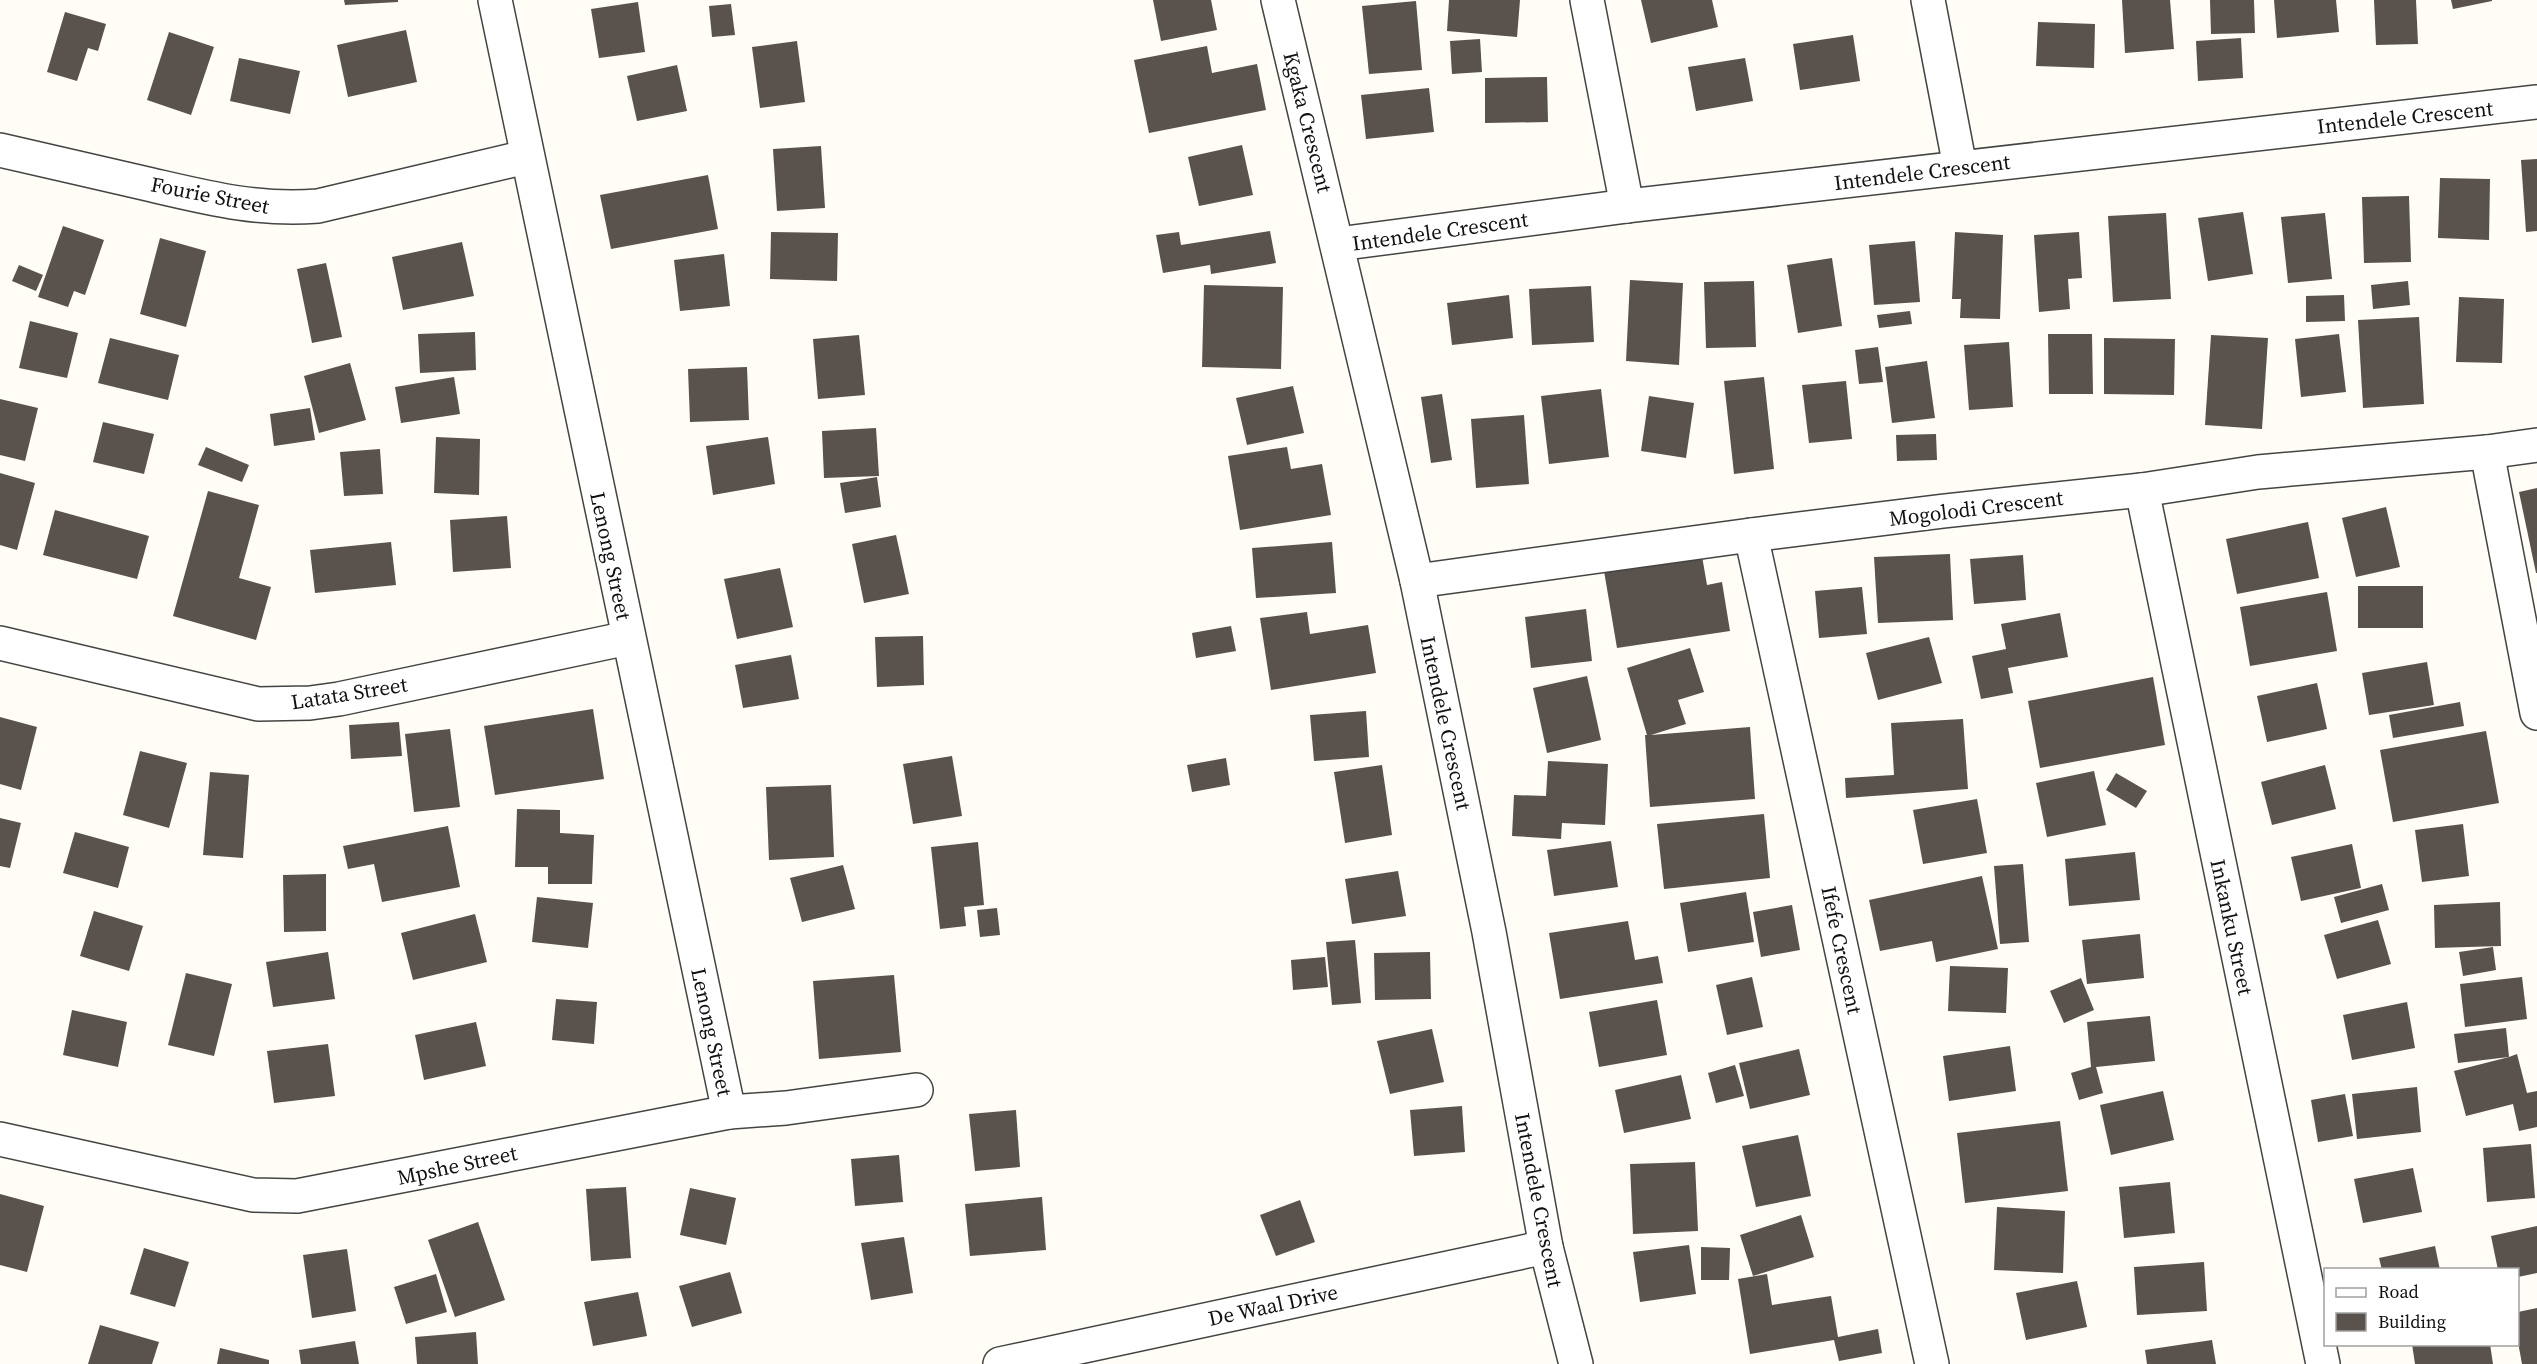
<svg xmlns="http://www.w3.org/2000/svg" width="2537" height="1364" viewBox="0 0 2537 1364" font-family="'Source Serif 4',serif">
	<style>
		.building { fill: #5a524d }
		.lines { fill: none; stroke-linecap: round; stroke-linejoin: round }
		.minor-casing { stroke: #444; stroke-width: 36 }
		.minor { stroke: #fff; stroke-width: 33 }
		.labels { text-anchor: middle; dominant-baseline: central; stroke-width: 6; stroke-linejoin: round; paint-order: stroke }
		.street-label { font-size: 21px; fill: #111; stroke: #fff }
	</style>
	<rect width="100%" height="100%" fill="#fffdf5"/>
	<g class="building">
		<path d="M344 0H398V2L345 5Z"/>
		<path d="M1153 0H1211L1217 30 1161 41Z"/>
		<path d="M1449 0H1520L1517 37 1447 31Z"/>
		<path d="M1641 0H1712L1718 27 1651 43Z"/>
		<path d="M2122 0H2170L2174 49 2125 53Z"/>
		<path d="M2210 0H2254L2255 33 2211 34Z"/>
		<path d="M2274 0H2336L2339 32 2277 38Z"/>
		<path d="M2374 0H2416L2418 44 2376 45Z"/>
		<path d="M2451 0H2492V1L2453 9Z"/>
		<path d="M1416 1 1422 70 1369 74 1362 6Z"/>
		<path d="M638 2 645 52 599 58 591 9Z"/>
		<path d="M731 4 735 35 712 37 709 6Z"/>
		<path d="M65 12 106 24 98 51 88 48 77 81 47 72Z"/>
		<path d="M2038 22 2095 24 2094 68 2036 66Z"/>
		<path d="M406 30 417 82 348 97 337 45Z"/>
		<path d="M169 32 214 47 191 115 147 100Z"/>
		<path d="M1853 35 1860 81 1800 90 1793 44Z"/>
		<path d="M2241 38 2243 78 2198 81 2196 41Z"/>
		<path d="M1480 39 1482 72 1452 74 1450 41Z"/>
		<path d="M797 41 805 102 760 108 752 47Z"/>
		<path d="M1207 46 1212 73 1257 64 1266 110 1149 133 1134 60Z"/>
		<path d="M239 58 300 71 290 114 230 101Z"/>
		<path d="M1745 58 1753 101 1696 111 1688 67Z"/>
		<path d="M677 65 687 111 637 121 627 76Z"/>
		<path d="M1547 77 1548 122 1485 123V78Z"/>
		<path d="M1429 88 1434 132 1366 139 1361 95Z"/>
		<path d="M1242 145 1253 195 1199 206 1188 157Z"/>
		<path d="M821 146 825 208 777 211 773 149Z"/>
		<path d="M2537 159V231L2526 232 2521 160Z"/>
		<path d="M708 175 718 229 611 249 600 195Z"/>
		<path d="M2440 178 2490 179 2489 240 2438 238Z"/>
		<path d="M2409 196 2411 262 2364 263 2362 197Z"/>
		<path d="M2243 212 2253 274 2208 281 2198 218Z"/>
		<path d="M2166 213 2171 299 2113 302 2108 216Z"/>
		<path d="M2325 213 2332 279 2288 283 2281 217Z"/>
		<path d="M63 226 104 240 85 295 74 291 68 307 38 297Z"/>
		<path d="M1270 231 1276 263 1211 274 1210 265 1163 273 1156 235 1179 232 1181 245Z"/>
		<path d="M771 232 838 233 837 281 770 279Z"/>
		<path d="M1955 232 2003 235 2000 319 1960 318 1961 299H1952Z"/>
		<path d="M2079 232 2082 278 2068 279 2070 309 2039 312 2034 235Z"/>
		<path d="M160 238 206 251 186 327 140 314Z"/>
		<path d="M1915 241 1920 302 1874 305 1869 245Z"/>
		<path d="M462 242 474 296 403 310 392 257Z"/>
		<path d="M724 254 730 306 680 311 674 260Z"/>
		<path d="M1832 258 1842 326 1798 333 1787 265Z"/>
		<path d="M326 263 342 337 312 343 297 269Z"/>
		<path d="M19 265 43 275 36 291 12 281Z"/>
		<path d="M1630 280 1683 283 1679 365 1626 361Z"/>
		<path d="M1754 281 1756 347 1706 348 1704 282Z"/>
		<path d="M2408 281 2410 305 2373 309 2371 285Z"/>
		<path d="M1204 285 1283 287 1281 369 1202 367Z"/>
		<path d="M1591 286 1594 342 1532 345 1529 289Z"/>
		<path d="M1509 295 1513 338 1452 345 1447 303Z"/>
		<path d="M2344 295 2345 321 2306 322V296Z"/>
		<path d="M2459 297 2504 299 2502 363 2456 362Z"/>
		<path d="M1910 311 1912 324 1879 328 1877 315Z"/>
		<path d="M2419 317 2424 404 2363 408 2358 320Z"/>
		<path d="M30 321 78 333 67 378 19 368Z"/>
		<path d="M475 332 476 370 420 373 418 334Z"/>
		<path d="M2048 334H2092L2093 394H2049Z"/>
		<path d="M2339 334 2346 392 2301 397 2295 339Z"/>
		<path d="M859 335 865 395 818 399 813 339Z"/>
		<path d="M2211 335 2268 338 2262 429 2205 425Z"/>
		<path d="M110 338 179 355 168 400 98 383Z"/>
		<path d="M2104 338 2175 339 2174 395 2104 394Z"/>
		<path d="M2009 342 2013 407 1969 410 1964 345Z"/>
		<path d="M1878 347 1883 382 1859 384 1855 350Z"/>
		<path d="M1927 361 1935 418 1892 423 1885 367Z"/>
		<path d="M350 363 366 420 319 433 304 376Z"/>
		<path d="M747 367 749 420 690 422 688 369Z"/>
		<path d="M454 377 460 414 401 423 395 387Z"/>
		<path d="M1764 377 1774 469 1734 474 1724 381Z"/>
		<path d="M1846 381 1852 439 1809 443 1802 385Z"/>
		<path d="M1293 386 1304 433 1247 445 1236 398Z"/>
		<path d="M1601 389 1609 457 1549 464 1541 396Z"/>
		<path d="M1442 394 1452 460 1431 463 1421 397Z"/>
		<path d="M1649 396 1694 403 1686 458 1641 451Z"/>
		<path d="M0 399 38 408 25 461 0 455Z"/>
		<path d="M310 408 315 440 274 446 270 414Z"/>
		<path d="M1524 415 1529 484 1476 488 1471 419Z"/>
		<path d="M103 422 154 434 144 474 93 462Z"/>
		<path d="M876 428 879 476 824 478 822 431Z"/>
		<path d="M1936 434 1937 460 1897 461 1896 435Z"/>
		<path d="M436 437 480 439 479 495 434 493Z"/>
		<path d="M768 437 775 484 713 495 706 446Z"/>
		<path d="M206 447 249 465 242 482 198 465Z"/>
		<path d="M1287 447 1291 469 1322 464 1331 515 1240 530 1228 456Z"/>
		<path d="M380 449 383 494 344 496 340 452Z"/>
		<path d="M0 473 35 483 17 550 0 545Z"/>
		<path d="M877 477 881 507 845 513 840 483Z"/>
		<path d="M2537 488V573H2536L2519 492Z"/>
		<path d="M208 491 259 505 239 578 271 587 256 640 173 616Z"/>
		<path d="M2386 507 2400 567 2356 577 2342 518Z"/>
		<path d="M55 510 149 536 137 579 43 555Z"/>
		<path d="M507 516 511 568 453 572 450 520Z"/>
		<path d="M2308 522 2319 578 2237 594 2226 539Z"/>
		<path d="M896 535 909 594 864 603 852 544Z"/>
		<path d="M391 542 396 585 315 593 310 550Z"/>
		<path d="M1332 542 1336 593 1256 598 1252 548Z"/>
		<path d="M1950 554 1953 620 1878 623 1874 557Z"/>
		<path d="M2023 555 2026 600 1974 604 1970 559Z"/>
		<path d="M1702 556 1707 585 1722 582 1730 631 1617 648 1604 571Z"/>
		<path d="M780 568 793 627 737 639 724 579Z"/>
		<rect x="2358" y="586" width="65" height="42"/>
		<path d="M1862 587 1867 634 1819 638 1815 591Z"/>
		<path d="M2327 592 2337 651 2250 666 2240 607Z"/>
		<path d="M1586 609 1592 661 1531 668 1525 617Z"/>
		<path d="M1307 612 1310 634 1368 625 1376 673 1271 690 1260 618Z"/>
		<path d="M2060 613 2068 657 2008 668 2013 693 1981 699 1972 656 2006 649 2001 624Z"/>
		<path d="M1231 626 1236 651 1196 658 1192 633Z"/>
		<path d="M923 636 924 685 877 687 875 637Z"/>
		<path d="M1929 637 1942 683 1878 700 1866 653Z"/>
		<path d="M1690 648 1704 692 1678 700 1686 724 1651 735 1750 727 1755 799 1650 807 1645 735H1647L1627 668Z"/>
		<path d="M791 655 799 699 743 708 735 665Z"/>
		<path d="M2427 662 2434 705 2369 715 2362 673Z"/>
		<path d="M1587 676 1601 740 1547 753 1533 688Z"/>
		<path d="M2153 677 2165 745 2040 768 2028 701Z"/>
		<path d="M2317 683 2327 729 2267 742 2257 696Z"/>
		<path d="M2460 702 2464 726 2393 738 2389 715Z"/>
		<path d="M593 709 604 779 495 795 484 726Z"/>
		<path d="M1366 711 1369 757 1314 761 1310 715Z"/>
		<path d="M0 717 37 727 21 790 0 784Z"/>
		<path d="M1963 719 1968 789 1846 798 1845 778 1894 775 1891 723Z"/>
		<path d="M399 722 402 756 351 759 349 725Z"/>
		<path d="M450 729 460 807 414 812 405 734Z"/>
		<path d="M2486 731 2499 803 2393 822 2380 750Z"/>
		<path d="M140 751 187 763 169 828 123 815Z"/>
		<path d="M952 756 962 816 913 824 903 764Z"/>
		<path d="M1226 758 1230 785 1192 792 1187 765Z"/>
		<path d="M1548 761 1608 764 1605 825 1562 823 1561 839 1512 836 1514 795 1546 796Z"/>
		<path d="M1382 765 1392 835 1345 843 1334 772Z"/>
		<path d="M2325 765 2336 809 2272 825 2261 782Z"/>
		<path d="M2094 771 2106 825 2047 837 2036 783Z"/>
		<path d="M210 772 249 775 243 858 203 855Z"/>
		<path d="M2116 773 2147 791 2136 808 2106 790Z"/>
		<path d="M831 785 834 857 769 860 766 787Z"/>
		<path d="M1977 799 1987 853 1923 864 1913 810Z"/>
		<path d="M517 809 560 810V833L594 835 592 884H548V867H515Z"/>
		<path d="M1764 814 1770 878 1664 889 1657 824Z"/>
		<path d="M0 818 21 823 10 868 0 866Z"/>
		<path d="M2463 824 2469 876 2422 882 2415 830Z"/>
		<path d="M448 826 460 887 382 902 374 864 348 869 343 846Z"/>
		<path d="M75 832 129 847 118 888 63 873Z"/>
		<path d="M1611 841 1618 887 1554 896 1547 850Z"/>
		<path d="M978 842 984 905 964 907 966 926 940 929 931 847Z"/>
		<path d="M2352 844 2361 888 2301 901 2291 857Z"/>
		<path d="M2135 852 2140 900 2069 906 2065 859Z"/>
		<path d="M2023 864 2029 942 2000 944 1994 866Z"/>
		<path d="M843 865 855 909 802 922 790 878Z"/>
		<path d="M1398 871 1406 916 1352 924 1345 879Z"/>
		<path d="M326 874V931L284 932 283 875Z"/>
		<path d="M1982 876 1998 949 1936 962 1932 941 1880 951 1869 900Z"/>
		<path d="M2382 884 2389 910 2341 923 2334 897Z"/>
		<path d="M1746 892 1754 942 1688 952 1680 903Z"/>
		<path d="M537 897 593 903 588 948 532 942Z"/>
		<path d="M2500 902 2501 946 2435 948 2434 905Z"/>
		<path d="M1792 905 1800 950 1761 957 1753 912Z"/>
		<path d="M997 908 1000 935 980 937 977 910Z"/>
		<path d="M94 911 143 926 129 971 80 956Z"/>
		<path d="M475 914 487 962 413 980 401 933Z"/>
		<path d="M2378 920 2391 964 2337 979 2324 935Z"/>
		<path d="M1628 921 1635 960 1658 956 1663 983 1560 999 1549 933Z"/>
		<path d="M2140 934 2144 978 2087 984 2082 940Z"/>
		<path d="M1355 940 1361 1003 1332 1005 1326 942Z"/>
		<path d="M2493 947 2496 970 2463 976 2459 952Z"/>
		<path d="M328 952 335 999 273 1007 266 962Z"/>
		<path d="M1430 952 1431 999 1375 1000 1374 953Z"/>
		<path d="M1325 957 1328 987 1293 990 1291 960Z"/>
		<path d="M1950 966 2008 968 2006 1013 1948 1011Z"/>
		<path d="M186 973 232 984 214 1056 168 1045Z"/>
		<path d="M894 975 901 1052 819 1059 813 981Z"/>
		<path d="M1752 977 1763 1027 1727 1035 1716 985Z"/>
		<path d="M2522 977 2527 1019 2465 1027 2460 984Z"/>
		<path d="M2081 978 2094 1010 2064 1023 2050 991Z"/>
		<path d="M556 999 597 1002 594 1044 552 1040Z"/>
		<path d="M1657 1000 1667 1055 1599 1067 1589 1012Z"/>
		<path d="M2407 1002 2415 1048 2352 1060 2343 1015Z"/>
		<path d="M72 1010 127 1022 118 1067 63 1055Z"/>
		<path d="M2150 1016 2155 1061 2096 1067 2103 1093 2079 1100 2071 1073 2091 1067 2087 1022Z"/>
		<path d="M476 1022 486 1066 424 1080 415 1035Z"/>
		<path d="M2506 1028 2509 1057 2517 1054 2527 1093 2537 1091V1127L2519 1131 2513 1104 2466 1116 2454 1071 2509 1057 2458 1063 2454 1034Z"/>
		<path d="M1432 1029 1444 1082 1390 1094 1377 1041Z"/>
		<path d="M328 1044 335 1096 274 1103 267 1051Z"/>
		<path d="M2010 1046 2016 1091 1949 1101 1943 1056Z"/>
		<path d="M1799 1049 1810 1095 1750 1109 1739 1063Z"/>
		<path d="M1735 1065 1744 1096 1716 1103 1708 1073Z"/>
		<path d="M1681 1075 1691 1119 1624 1133 1615 1090Z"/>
		<path d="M2417 1087 2421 1132 2357 1139 2352 1094Z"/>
		<path d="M2163 1091 2174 1140 2111 1155 2100 1105Z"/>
		<path d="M2345 1094 2353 1136 2318 1142 2311 1100Z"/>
		<path d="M1462 1106 1465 1152 1414 1156 1410 1110Z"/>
		<path d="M1016 1110 1020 1167 975 1171 969 1114Z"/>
		<path d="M2060 1121 2068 1191 1965 1203 1957 1133Z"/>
		<path d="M1798 1135 1811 1196 1756 1207 1742 1146Z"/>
		<path d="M2531 1144 2535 1198 2487 1202 2483 1148Z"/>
		<path d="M899 1155 903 1202 855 1206 851 1159Z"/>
		<path d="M1695 1162 1698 1231 1633 1234 1630 1164Z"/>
		<path d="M2413 1168 2422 1212 2363 1223 2354 1179Z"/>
		<path d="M2170 1182 2175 1233 2124 1238 2119 1187Z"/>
		<path d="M626 1187 631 1258 591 1261 586 1189Z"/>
		<path d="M690 1188 736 1198 726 1245 680 1235Z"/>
		<path d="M0 1194 44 1206 27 1272 0 1265Z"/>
		<path d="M1042 1197 1046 1250 970 1256 965 1204Z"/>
		<path d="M1300 1200 1315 1242 1276 1256 1260 1215Z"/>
		<path d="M1997 1207 2065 1211 2063 1273 1994 1270Z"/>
		<path d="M1801 1215 1814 1257 1753 1276 1740 1235Z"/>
		<path d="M478 1222 505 1300 455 1317 428 1240Z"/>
		<path d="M2537 1226V1273L2518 1277V1270H2498L2491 1236Z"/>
		<path d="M904 1237 913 1293 871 1300 861 1243Z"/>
		<path d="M1689 1245 1696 1294 1640 1302 1633 1252Z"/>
		<path d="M2435 1246 2440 1270H2382L2379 1258Z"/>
		<path d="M1701 1247 1730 1248 1729 1280H1701Z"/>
		<path d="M144 1248 189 1262 175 1307 130 1294Z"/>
		<path d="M347 1249 356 1311 312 1318 303 1255Z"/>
		<path d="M2204 1262 2207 1311 2137 1315 2134 1267Z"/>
		<path d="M730 1272 742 1313 692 1327 679 1286Z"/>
		<path d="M436 1274 447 1312 406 1324 394 1287Z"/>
		<path d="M1767 1274 1772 1305 1831 1296 1838 1337 1878 1329 1882 1353 1839 1361 1834 1340 1750 1354 1738 1279Z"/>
		<path d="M2077 1281 2087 1327 2026 1340 2016 1293Z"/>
		<path d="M638 1292 647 1336 593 1346 584 1302Z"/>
		<path d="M2537 1308V1364H2522L2518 1342V1312Z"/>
		<path d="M100 1325 159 1342 152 1364H88Z"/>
		<path d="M476 1332 478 1364H417L415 1337Z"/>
		<path d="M2212 1340 2216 1364H2147L2145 1350Z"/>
		<path d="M355 1341 359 1364H301L299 1350Z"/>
		<path d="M2412 1344H2490L2493 1364H2415Z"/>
		<path d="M220 1348 269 1360V1364H217Z"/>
	</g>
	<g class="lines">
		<g class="minor-casing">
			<g id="minor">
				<path d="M495 0 729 1112"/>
				<path d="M1278 0 1417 581 1489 932 1546 1247 1576 1364"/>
				<path d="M1587 0 1627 206"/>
				<path d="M1928 0 1960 167"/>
				<path d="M0 150C51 162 101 173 152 185 208 198 259 211 318 206L526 157"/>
				<path d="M1338 244 1627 206 2537 102"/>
				<path d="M2487 452 2537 713"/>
				<path d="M2142 490 2323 1364"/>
				<path d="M1751 535 1932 1364"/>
				<path d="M1417 581 1751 535 1944 511 2142 490 2258 472 2487 452 2537 445"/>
				<path d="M0 643 258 704 310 703 339 699 628 638"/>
				<path d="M0 1139 253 1195 297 1196 729 1112 786 1108 916 1090"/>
				<path d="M1000 1364 1546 1247"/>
			</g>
		</g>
		<use href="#minor" class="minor"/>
	</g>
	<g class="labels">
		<g class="street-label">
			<text transform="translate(2405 117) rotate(-6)">Intendele Crescent</text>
			<text transform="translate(1308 122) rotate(76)">Kgaka Crescent</text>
			<text transform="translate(1922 172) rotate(-7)">Intendele Crescent</text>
			<text transform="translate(210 195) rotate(11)">Fourie Street</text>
			<text transform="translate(1440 231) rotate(-8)">Intendele Crescent</text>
			<text transform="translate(1976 508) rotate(-7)">Mogolodi Crescent</text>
			<text transform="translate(611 556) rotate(78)">Lenong Street</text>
			<text transform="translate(349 693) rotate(-9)">Latata Street</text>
			<text transform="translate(1446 723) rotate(78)">Intendele Crescent</text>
			<text transform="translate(2232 927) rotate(78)">Inkanku Street</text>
			<text transform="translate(1842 950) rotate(78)">Ifefe Crescent</text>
			<text transform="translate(712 1032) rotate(78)">Lenong Street</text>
			<text transform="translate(457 1165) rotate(-12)">Mpshe Street</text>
			<text transform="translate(1539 1200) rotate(79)">Intendele Crescent</text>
			<text transform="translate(1273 1305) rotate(-12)">De Waal Drive</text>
		</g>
	</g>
	<rect x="2324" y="1268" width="195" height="78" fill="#ffffff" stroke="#a0a0a0" stroke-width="1.5"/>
	<rect x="2336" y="1288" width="30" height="9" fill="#ffffff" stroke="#a0a0a0" stroke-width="1.5"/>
	<text x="2378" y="1298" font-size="18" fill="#111111">Road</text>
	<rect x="2336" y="1313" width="30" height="18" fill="#5a524d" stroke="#a0a0a0" stroke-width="1.5"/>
	<text x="2378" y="1328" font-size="18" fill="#111111">Building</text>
</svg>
